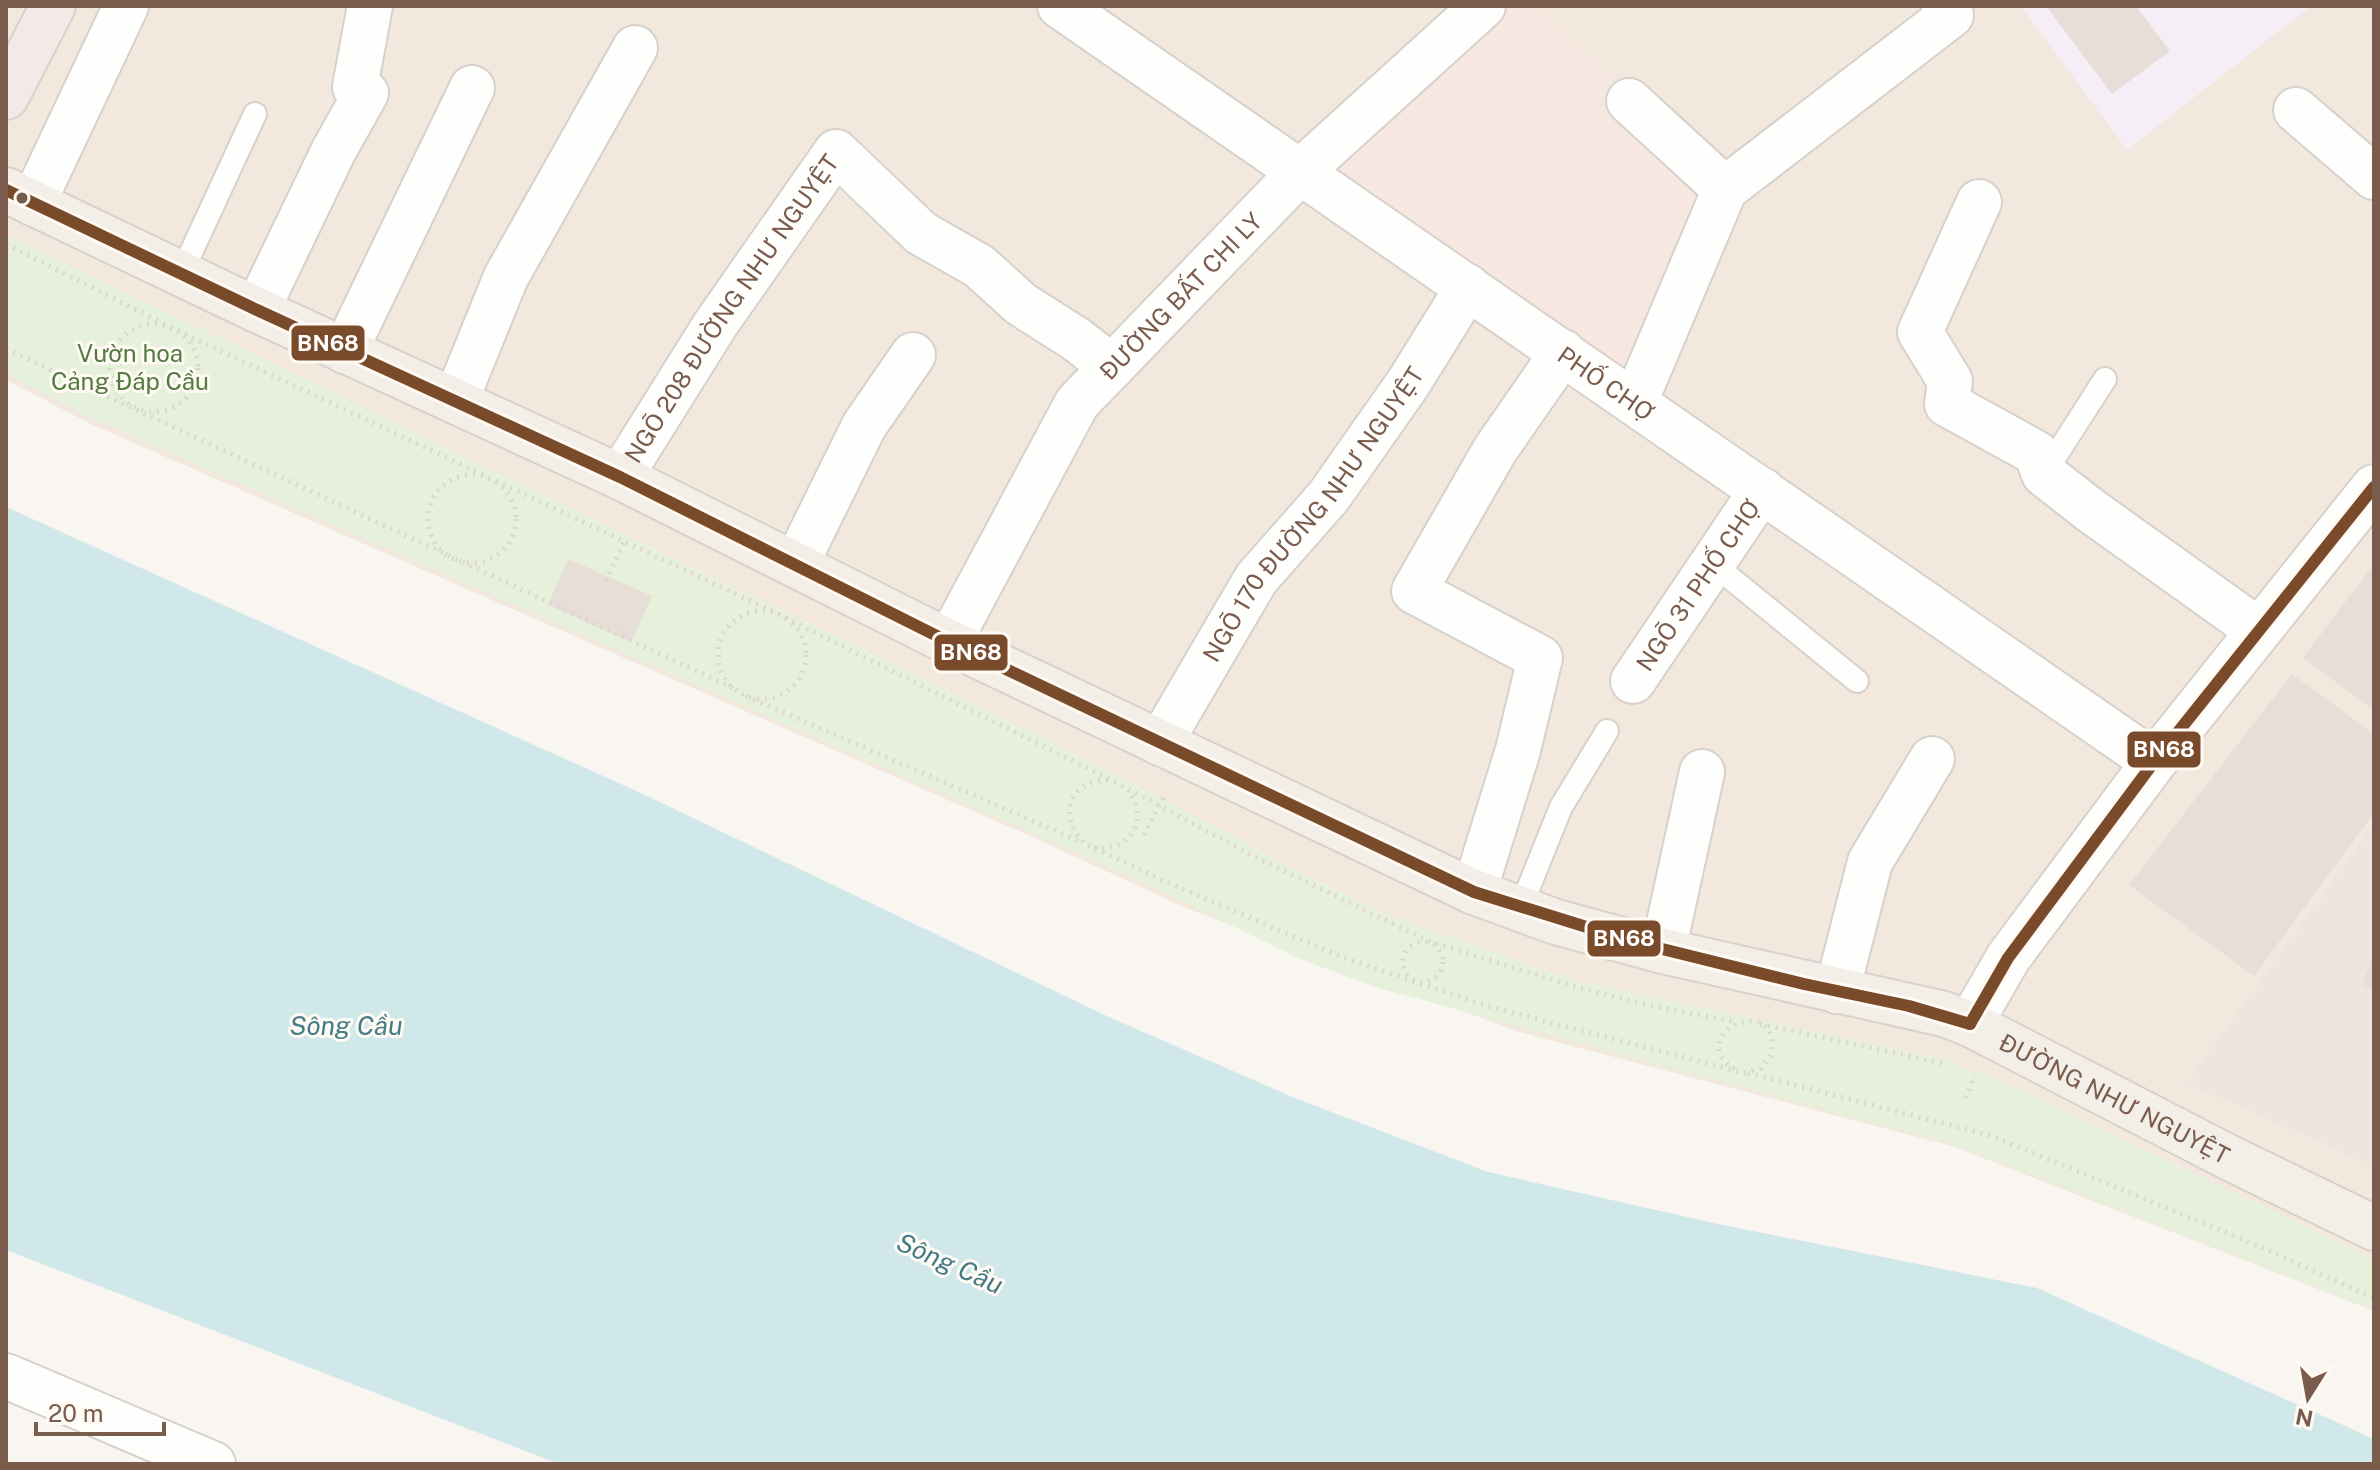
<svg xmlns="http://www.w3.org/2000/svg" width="2380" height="1470" viewBox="0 0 2380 1470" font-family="'Public Sans',sans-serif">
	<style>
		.residential { fill: #f2e8de }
		.commercial { fill: #f6e8e1 }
		.industrial { fill: #ede5e0 }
		.education { fill: #f6eef6 }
		.green { fill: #e7f0db }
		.water { fill: #d0e8ea }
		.building { fill: #e6ded7 }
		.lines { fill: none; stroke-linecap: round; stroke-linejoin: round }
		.service-casing { stroke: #d7d1cb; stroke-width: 26 }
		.minor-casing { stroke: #d7d1cb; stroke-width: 48 }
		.tertiary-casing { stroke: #d7d1cb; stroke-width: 48 }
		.secondary-casing { stroke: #d9d2cb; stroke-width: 48 }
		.primary-casing { stroke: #dad1cc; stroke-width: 48 }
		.motorway-casing { stroke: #dad1cc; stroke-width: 48 }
		.path { stroke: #dcd5d0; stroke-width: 5; stroke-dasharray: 2 6; stroke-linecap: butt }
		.service { stroke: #fefefd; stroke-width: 22 }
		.minor { stroke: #fefefd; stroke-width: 44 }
		.tertiary { stroke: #fefefd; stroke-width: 44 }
		.secondary { stroke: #fefefd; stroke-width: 44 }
		.primary { stroke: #f3eee8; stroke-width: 44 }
		.motorway { stroke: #f2eae7; stroke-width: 44 }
		.bus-1-casing { stroke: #fffaf3; stroke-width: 18 }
		.bus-1 { stroke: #7a4b2a; stroke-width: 12 }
		.bus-dot { fill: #7a5c4d; stroke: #fffaf3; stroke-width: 3 }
		.labels { text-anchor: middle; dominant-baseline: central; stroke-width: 6; stroke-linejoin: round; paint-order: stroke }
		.street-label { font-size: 24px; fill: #7a5c4d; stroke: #fffaf3 }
		.park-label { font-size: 24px; fill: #537a41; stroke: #fffaf3 }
		.water-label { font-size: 26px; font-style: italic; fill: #437c86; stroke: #fffaf3 }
		.line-badge { stroke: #fffaf3; stroke-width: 3 }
		.badge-label { font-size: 22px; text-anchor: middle; font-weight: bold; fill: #fff }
	</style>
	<rect width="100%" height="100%" fill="#f9f5f0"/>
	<path class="residential" d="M6 6H2374V1311L1955 1147 1519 1032 1186 908 1037 839 93 425 6 380Z"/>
	<path class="commercial" d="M1483 6H1535L1725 189 1635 402 1301 171Z"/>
	<path class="industrial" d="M2374 825V1166L2186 1083Z"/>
	<path class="education" d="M2021 6H2311L2127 150Z"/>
	<path class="green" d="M6 234 1037 734 1317 880 1394 917 1577 981 1944 1059 2020 1089 2374 1260V1310L1958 1146 1375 987 1300 959 1136 879 96 420 6 374Z"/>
	<path class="water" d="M6 507 643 794 1111 1018 1295 1098 1488 1172 1718 1224 2037 1288 2374 1439V1464H559L6 1250Z"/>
	<g class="building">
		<path d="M2046 6H2136L2170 51 2112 94Z"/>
		<path d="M568 559 652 596 631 642 548 605Z"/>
		<path d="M2374 564V710L2303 658Z"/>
		<path d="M2292 674 2374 734V813L2254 976 2129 885Z"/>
		<path d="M2374 957V991L2361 985Z"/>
	</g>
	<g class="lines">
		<g class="service-casing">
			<g id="service">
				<path d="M181 274 255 114"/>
				<path d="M2044 474 2105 379"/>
				<path d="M1712 563 1857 681"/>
				<path d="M1520 909 1561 807 1607 731"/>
			</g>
		</g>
		<g class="minor-casing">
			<g id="minor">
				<path id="s1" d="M1060 6 2154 762"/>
				<path d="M1629 101 1725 189"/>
				<path d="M2296 110 2374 177"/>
				<path d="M1979 202 1920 332 1950 381 1947 404 2036 453 2044 474 2090 510 2258 630"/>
				<path d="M33 203 126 6"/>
				<path d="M257 310 334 150 366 93 355 87 370 6"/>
				<path d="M345 351 472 88"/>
				<path d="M456 400 506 277 635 48"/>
				<path d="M1635 402 1725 189 1951 15 1944 6"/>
				<path id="s2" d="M620 477 715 325 836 152 921 233 979 266 1021 304 1076 339 1112 367"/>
				<path d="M796 564 864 426 913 355"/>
				<path id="s3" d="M1633 681 1762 490"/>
				<path id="s4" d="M1160 743 1256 579 1329 496 1409 382 1468 287"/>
				<path d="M1474 892 1518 750 1540 658 1414 591 1495 450 1563 352"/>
				<path d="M1663 951 1702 772"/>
				<path d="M1837 991 1870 862 1932 759"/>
				<path d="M6 1376 213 1464"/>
			</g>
		</g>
		<g class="tertiary-casing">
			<g id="tertiary">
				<path id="s5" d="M949 642 1077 403 1301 171 1483 6"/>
			</g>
		</g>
		<g class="secondary-casing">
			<path id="secondary" d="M1970 1024 2008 958 2154 762 2374 487"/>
		</g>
		<g class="primary-casing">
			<g id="primary">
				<path id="s6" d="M6 190 257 310 620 477 949 642 1474 892 1556 922 1663 951 1944 1014 1970 1024 2230 1158 2374 1228"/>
			</g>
		</g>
		<g class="motorway-casing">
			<path id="motorway" d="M6 97 53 6"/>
		</g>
		<g class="path">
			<path d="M6 244 170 327 778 614 1119 784 1261 860 1431 942 1579 988 1647 1005 1737 1022"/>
			<circle cx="154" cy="368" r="44"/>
			<path d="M6 349 735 689"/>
			<circle cx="472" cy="519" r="44"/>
			<path d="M606 581 624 542"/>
			<circle cx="762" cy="655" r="44"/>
			<path d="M746 696 1079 841"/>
			<path d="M1108 780C1069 780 1057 816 1084 843L1164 881 1347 959 1487 1006 1744 1073 1761 1068 1772 1054C1780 987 1680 1037 1736 1070"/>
			<path d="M1144 835 1164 796"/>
			<path d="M1094 848C1131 852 1150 819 1128 790"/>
			<circle cx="1423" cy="962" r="20"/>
			<path d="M1760 1024 1942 1063"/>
			<path d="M1748 1073 1992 1136 2254 1244 2374 1298"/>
			<path d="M1966 1098 1975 1075"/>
		</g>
		<use href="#service" class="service"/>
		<use href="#minor" class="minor"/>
		<use href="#tertiary" class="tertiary"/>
		<use href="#secondary" class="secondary"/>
		<use href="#primary" class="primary"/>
		<use href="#motorway" class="motorway"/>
		<g class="bus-1-casing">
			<g id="bus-1">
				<path d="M6 190 257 310 620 477 949 642 1474 892 1638 943 1804 984 1909 1006 1970 1024"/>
				<path d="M1970 1024 2008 958 2154 762 2374 487"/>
			</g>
		</g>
		<use href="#bus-1" class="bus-1"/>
	</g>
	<circle class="bus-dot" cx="22" cy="198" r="7"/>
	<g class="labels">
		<g class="street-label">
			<text stroke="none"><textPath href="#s5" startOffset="420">ĐƯỜNG BẤT CHI LY</textPath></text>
			<text stroke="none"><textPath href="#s2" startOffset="202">NGÕ 208 ĐƯỜNG NHƯ NGUYỆT</textPath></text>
			<text stroke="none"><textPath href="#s1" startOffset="664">PHỐ CHỢ</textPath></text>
			<text stroke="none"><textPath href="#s4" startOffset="276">NGÕ 170 ĐƯỜNG NHƯ NGUYỆT</textPath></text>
			<text stroke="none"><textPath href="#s3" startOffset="116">NGÕ 31 PHỐ CHỢ</textPath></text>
			<text stroke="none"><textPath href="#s6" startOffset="2304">ĐƯỜNG NHƯ NGUYỆT</textPath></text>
		</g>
		<g class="park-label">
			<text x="130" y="353">Vườn hoa<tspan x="130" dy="28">Cảng Đáp Cầu</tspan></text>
		</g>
		<g class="water-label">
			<text x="346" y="1025">Sông Cầu</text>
			<text transform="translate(950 1263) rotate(24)">Sông Cầu</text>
		</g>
	</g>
	<g class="line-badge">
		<rect x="290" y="324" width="76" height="38" rx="8" fill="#7a4b2a"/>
		<rect x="933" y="633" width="76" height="39" rx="8" fill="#7a4b2a"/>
		<rect x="2126" y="730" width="76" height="39" rx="8" fill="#7a4b2a"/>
		<rect x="1586" y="919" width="76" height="39" rx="8" fill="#7a4b2a"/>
	</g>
	<g class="badge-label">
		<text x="328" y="351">BN68</text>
		<text x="971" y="660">BN68</text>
		<text x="2164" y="757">BN68</text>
		<text x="1624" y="946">BN68</text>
	</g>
	<rect width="2380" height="1470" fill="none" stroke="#7a5c4d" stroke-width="16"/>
	<g transform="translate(2308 1398) rotate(191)" stroke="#fffaf3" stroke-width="6" paint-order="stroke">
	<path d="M0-6L14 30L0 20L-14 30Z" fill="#7a5c4d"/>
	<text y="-12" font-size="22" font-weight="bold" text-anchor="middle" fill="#7a5c4d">N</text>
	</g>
	<path d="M36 1422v12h128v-12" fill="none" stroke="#7a5c4d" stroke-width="4"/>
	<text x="48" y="1422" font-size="24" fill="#7a5c4d" stroke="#fffaf3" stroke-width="6" paint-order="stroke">20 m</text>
</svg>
